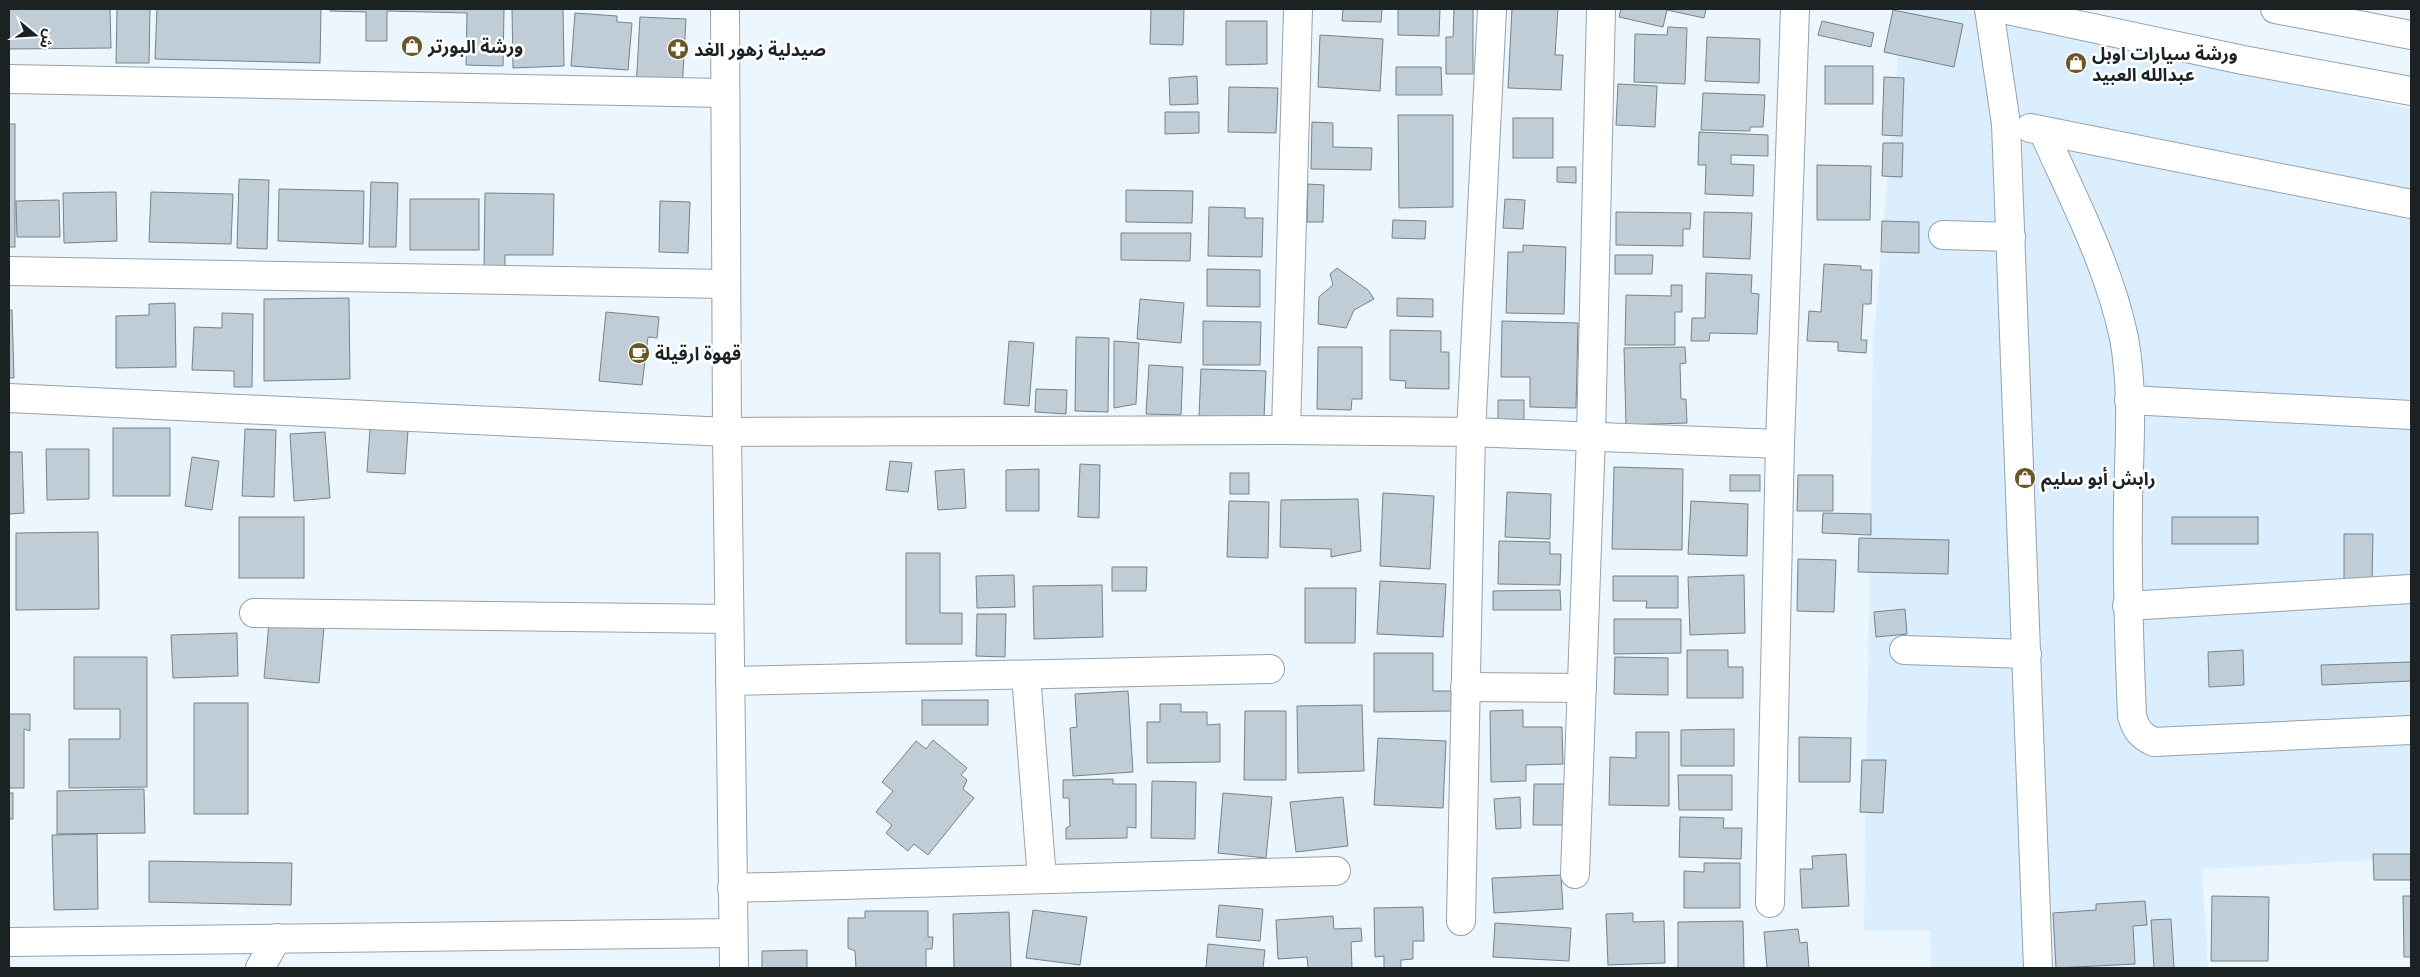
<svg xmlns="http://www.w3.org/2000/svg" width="2420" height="977" viewBox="0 0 2420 977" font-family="Raleway,'Noto Sans Arabic',sans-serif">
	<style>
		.built { fill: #daeefd }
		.building { fill: #c0cdd6; stroke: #76828a }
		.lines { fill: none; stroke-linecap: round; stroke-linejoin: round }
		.minor-casing { stroke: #96a2ab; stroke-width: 30 }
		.minor { stroke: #fff; stroke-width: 28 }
		.labels { text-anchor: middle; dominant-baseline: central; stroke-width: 5; stroke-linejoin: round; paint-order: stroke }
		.poi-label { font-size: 18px; font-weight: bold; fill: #1c2124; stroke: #fff; text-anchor: start }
	</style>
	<rect width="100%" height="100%" fill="#ecf6fe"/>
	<path class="built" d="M1902 9H1959L2411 109V858L2202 869 2208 968H1931L1930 930 1864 931 1873 345Z"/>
	<g class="building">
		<path d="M9 9H110L111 48 9 49Z"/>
		<path d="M117 9H150L149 63H116Z"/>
		<path d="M157 9H321L320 63 155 59Z"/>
		<path d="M330 9H504L503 66 466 65 467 13 387 11V41H366V12L330 11Z"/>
		<path d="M512 9H563L564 66 513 68Z"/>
		<path d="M1151 9H1184L1183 45 1150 44Z"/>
		<path d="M1343 9H1382L1381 22 1342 21Z"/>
		<path d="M1398 9H1440L1439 36 1398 35Z"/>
		<path d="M1454 9H1473V74H1446V37H1453Z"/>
		<path d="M1512 9H1558L1555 55H1563L1561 90 1508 88Z"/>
		<path d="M1621 9H1706L1704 18 1667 10 1663 27 1619 17Z"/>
		<path d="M1893 10 1963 24 1954 67 1884 52Z"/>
		<path d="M575 13 617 16V22L632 23 628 70 571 66Z"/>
		<path d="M640 17 686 19 682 91 636 89Z"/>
		<path d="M1226 21H1267V64L1226 65Z"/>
		<path d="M1822 21 1874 33 1871 47 1818 35Z"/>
		<path d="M1668 27 1687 28 1685 84 1634 82 1635 34 1667 35Z"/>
		<path d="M1320 35 1383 39 1380 91 1318 87Z"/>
		<path d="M1707 37 1760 39 1759 83 1705 81Z"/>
		<rect x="1825" y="66" width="48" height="38"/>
		<path d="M1396 67H1441L1442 95H1396Z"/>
		<path d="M1197 76 1198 104 1170 105 1169 78Z"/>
		<path d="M1884 77 1904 78 1902 136 1882 135Z"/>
		<path d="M1618 84 1657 86 1655 127 1616 125Z"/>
		<path d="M1229 87 1278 88 1276 133 1228 132Z"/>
		<path d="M1703 93 1765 95 1763 127H1750V131L1701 130Z"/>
		<path d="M1165 112H1199V133L1165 134Z"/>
		<path d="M1398 115H1453V207L1399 208Z"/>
		<rect x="1513" y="118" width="40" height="40"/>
		<path d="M1312 122 1333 123V147L1372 148 1371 170 1311 169Z"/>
		<rect x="9" y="124" width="6" height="123"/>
		<path d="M1699 132 1768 135V156L1731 155V164L1754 165 1753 196 1705 194 1706 165H1698Z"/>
		<path d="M1883 143H1903L1902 177 1882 176Z"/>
		<path d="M1817 165 1871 166 1870 220H1817Z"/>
		<path d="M1557 167H1576V183L1557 182Z"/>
		<path d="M239 179 269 180 267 249 237 248Z"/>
		<path d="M371 182 398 183 396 247H369Z"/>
		<path d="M1308 184 1324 185 1323 222H1307Z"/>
		<path d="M279 189 364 191 363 244 278 241Z"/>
		<path d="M1126 190 1193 191 1192 223 1126 222Z"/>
		<path d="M116 192 117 241 64 243 63 193Z"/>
		<path d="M151 192 233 194 231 244 149 242Z"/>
		<path d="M485 193 554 194 553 255H505V266H484Z"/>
		<rect x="410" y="199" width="69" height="51"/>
		<path d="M1505 199 1525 200 1523 229 1503 228Z"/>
		<path d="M59 200 60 237H17L16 201Z"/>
		<path d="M660 201 690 202 688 253 659 252Z"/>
		<path d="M1209 207 1245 208V218H1263L1262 257 1208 256Z"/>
		<path d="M1616 212 1691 213 1690 229H1683V246L1616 245Z"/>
		<path d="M1704 212 1752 213 1750 259 1703 257Z"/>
		<path d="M1393 220 1426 221 1425 239 1392 238Z"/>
		<path d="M1882 221 1919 222V253L1881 252Z"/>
		<path d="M1121 233H1191L1190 261 1121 260Z"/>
		<path d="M1523 245 1566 247 1564 314 1506 313 1508 252H1523Z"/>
		<path d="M1615 255H1653L1652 274H1615Z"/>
		<path d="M1824 264 1861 266V270H1872L1871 304H1863L1861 340H1867L1866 353 1838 351V342L1807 341 1809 311 1821 312Z"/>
		<path d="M1337 268 1368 290 1374 299 1354 310 1346 328 1318 324 1319 297 1333 285 1330 274Z"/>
		<path d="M1207 269 1260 270V307L1207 306Z"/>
		<path d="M1706 273 1752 275 1751 293 1759 294 1757 334 1710 333 1709 341H1691L1692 318H1705Z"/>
		<path d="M1671 285H1682V312H1675V345H1625L1626 295 1671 296Z"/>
		<path d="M349 298 350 379 264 381V299Z"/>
		<path d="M1397 298 1433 299V317L1397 316Z"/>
		<path d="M1140 299 1184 303 1181 343 1137 339Z"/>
		<path d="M175 303 176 367 116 368V316L149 315V304Z"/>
		<path d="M9 310H12L14 378H9Z"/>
		<path d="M606 312 659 317 657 338 648 337 642 385 599 381Z"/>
		<path d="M222 313 253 314 252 387H234V371L192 370 194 327 222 328Z"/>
		<path d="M1203 321 1261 322 1260 365H1203Z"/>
		<path d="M1502 321 1578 323 1576 408 1530 407V377H1501Z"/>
		<path d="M1390 330 1441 331V352H1449V389L1405 388 1406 381 1390 380Z"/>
		<path d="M1076 337 1109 338 1108 412 1075 411Z"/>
		<path d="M1009 341 1034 343 1029 406 1004 404Z"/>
		<path d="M1114 341 1139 343 1136 404 1114 408Z"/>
		<path d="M1318 347H1362V399H1352L1351 410 1317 409Z"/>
		<path d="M1685 347 1686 363 1680 364 1681 399H1686L1687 423 1626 425 1624 348Z"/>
		<path d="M1149 365 1183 367 1181 415 1146 414Z"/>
		<path d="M1201 369 1266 371 1264 418 1199 416Z"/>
		<path d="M1036 389 1067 390 1066 414 1035 412Z"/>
		<path d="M1498 400H1524V428L1498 429Z"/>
		<rect x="113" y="428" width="57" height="68"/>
		<path d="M370 428 408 430 405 474 367 472Z"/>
		<path d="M245 429 276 430 274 497 242 496Z"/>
		<path d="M325 432 330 498 294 501 290 434Z"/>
		<path d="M46 449H89V499L47 500Z"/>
		<path d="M9 452H22L24 513 9 514Z"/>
		<path d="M192 457 219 461 212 510 185 506Z"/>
		<path d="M890 461 912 463 908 492 886 490Z"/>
		<path d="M1080 464 1100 465 1099 518 1078 517Z"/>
		<path d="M1614 467 1683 469 1682 550 1612 549Z"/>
		<path d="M964 469 966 508 938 510 935 471Z"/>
		<path d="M1039 469V511H1006V470Z"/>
		<rect x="1230" y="473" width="19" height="21"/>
		<rect x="1730" y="475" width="30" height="16"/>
		<path d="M1798 475H1833V511H1797Z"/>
		<path d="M1507 492 1551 494 1550 539 1505 537Z"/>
		<path d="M1383 493 1434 496 1430 569 1380 566Z"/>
		<path d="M1358 499 1361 551 1331 557V549L1280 547 1281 500Z"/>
		<path d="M1229 501 1269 502 1268 558 1227 557Z"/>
		<path d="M1691 501 1748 504 1747 556 1688 554Z"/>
		<path d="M1823 513 1871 514V535L1822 533Z"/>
		<rect x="239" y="517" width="65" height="61"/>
		<rect x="2172" y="517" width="86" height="27"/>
		<path d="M98 532 99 609 16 610V533Z"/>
		<path d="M2344 534H2373L2372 580H2344Z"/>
		<path d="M1859 538 1949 540 1948 574 1858 572Z"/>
		<path d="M1499 541 1550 542V554H1561L1560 585 1498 584Z"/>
		<path d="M906 553H940V613H962V644H906Z"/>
		<path d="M1798 559 1836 560 1834 612 1797 611Z"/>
		<path d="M1112 567H1147L1146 591H1112Z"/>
		<path d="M1014 575 1015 607 977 608 976 576Z"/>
		<path d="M1744 575 1745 633 1690 635 1688 577Z"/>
		<path d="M1613 576H1678V608H1646L1647 601H1613Z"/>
		<path d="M1380 581 1446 584 1443 637 1377 634Z"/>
		<path d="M1102 585 1103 637 1034 639 1033 586Z"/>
		<path d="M1305 588H1356L1355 643H1305Z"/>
		<path d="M1560 590 1561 610H1493V591Z"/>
		<path d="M1905 609 1907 634 1876 637 1874 612Z"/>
		<path d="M977 614H1006L1005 657 976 656Z"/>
		<path d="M1614 619H1681V653L1614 654Z"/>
		<path d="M269 623 324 627 319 683 264 678Z"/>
		<path d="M237 633 238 676 173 678 171 635Z"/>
		<path d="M1687 650H1728V667H1743V698H1687Z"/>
		<path d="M2243 650 2244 685 2209 687 2208 652Z"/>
		<path d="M1374 653H1433V691H1452V711L1374 712Z"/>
		<path d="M74 657H147V787L69 788V739H120V709H74Z"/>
		<path d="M1615 657 1668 658V695L1614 694Z"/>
		<path d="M2411 662V681L2322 685 2321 665Z"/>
		<path d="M1128 691 1133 772 1073 776 1070 728 1077 727 1075 694Z"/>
		<rect x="922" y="700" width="66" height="25"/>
		<rect x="194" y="703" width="54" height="111"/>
		<path d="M1160 704H1181V712H1207V725L1220 724V762L1147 763V722H1160Z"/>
		<path d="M1362 705 1364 771 1298 773 1297 706Z"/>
		<path d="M1523 710V727H1562L1563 764 1526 765V781L1491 782 1490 711Z"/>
		<path d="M1245 711H1286V780H1244Z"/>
		<path d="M9 714H30V731L24 729V788H9Z"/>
		<path d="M1734 729V766H1681V730Z"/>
		<path d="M1636 732H1669V806L1609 805 1610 757 1636 758Z"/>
		<path d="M1799 737 1851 738 1850 782H1799Z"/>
		<path d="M1378 738 1446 741 1443 808 1374 805Z"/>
		<path d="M933 740 967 768 961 775 967 780 963 789 974 798 928 855 914 844 908 851 886 833 892 825 876 812 893 791 882 782 916 741 926 749Z"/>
		<path d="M1862 760H1886L1883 813 1860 812Z"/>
		<path d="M1678 775H1732V810H1679Z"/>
		<path d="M1113 779V784H1136V828L1127 827V838L1066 839V828L1070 826 1069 798H1063V780Z"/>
		<path d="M1152 781 1196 782 1195 839 1151 838Z"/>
		<path d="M1534 784H1566L1565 825H1533Z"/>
		<path d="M144 789 145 833 57 834V791Z"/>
		<rect x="9" y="793" width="4" height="26"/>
		<path d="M1223 793 1272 797 1266 858 1218 853Z"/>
		<path d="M1343 797 1348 846 1296 852 1290 802Z"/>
		<path d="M1520 797 1521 828 1496 829 1494 799Z"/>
		<path d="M1680 817 1724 818 1723 828H1742L1741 859 1679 857Z"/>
		<path d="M97 834 98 909 54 910 52 835Z"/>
		<path d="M1846 854 1849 906 1802 908 1800 869H1813L1812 856Z"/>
		<path d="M2373 854H2411V880H2374Z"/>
		<path d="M149 861 292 863 291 905 149 902Z"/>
		<path d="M1704 863H1740V908H1684V871L1704 872Z"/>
		<path d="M1561 875 1563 909 1494 913 1492 878Z"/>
		<path d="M2212 896 2269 897 2268 961H2211Z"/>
		<path d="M2403 896H2411V957H2404Z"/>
		<path d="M2145 901 2147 925 2133 926 2135 964 2056 968 2053 913 2096 910V904Z"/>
		<path d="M1219 905 1263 909 1260 941 1216 937Z"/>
		<path d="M1423 907 1424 941H1413V959L1401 960V968H1384V956L1375 957 1374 908Z"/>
		<path d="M1033 910 1087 917 1080 965 1026 958Z"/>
		<path d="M865 911H928V937H933L932 949H926V968H856L855 951 848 948V918H865Z"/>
		<path d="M1009 912 1011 968H954L953 914Z"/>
		<path d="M1633 913V922L1664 921 1665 963 1608 965 1606 914Z"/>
		<path d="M1333 916 1334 929 1361 928 1362 941 1351 942 1352 968H1308L1307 957 1278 959 1276 920Z"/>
		<path d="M2171 919 2174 968H2154L2151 920Z"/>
		<path d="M1743 921 1744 968H1678V922Z"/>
		<path d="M1495 923 1571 928 1569 961 1493 957Z"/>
		<path d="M1798 929 1800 943 1807 942 1809 968H1767L1764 932Z"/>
		<path d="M1208 944 1265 950 1263 968H1206Z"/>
		<path d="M807 950V968H762V951Z"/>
	</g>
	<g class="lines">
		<g class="minor-casing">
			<g id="minor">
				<path d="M725 9 727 432 734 968"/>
				<path d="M1989 9 2006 124 2038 968"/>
				<path d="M2003 9 2243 60 2411 91"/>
				<path d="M2275 9 2411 35"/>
				<path d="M9 79 725 93"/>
				<path d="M2030 128 2411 204"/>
				<path d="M2043 131C2073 198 2109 266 2124 338 2134 392 2129 449 2128 504 2127 575 2129 645 2132 716 2136 730 2141 736 2154 742L2411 730"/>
				<path d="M1943 235 2011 237"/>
				<path d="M9 271 726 284"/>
				<path d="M9 398 727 432 1286 430 1471 432 1780 444"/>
				<path d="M2129 400 2411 415"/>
				<path d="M1286 430 1298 9"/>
				<path d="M2127 606 2411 589"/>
				<path d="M254 613 729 619"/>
				<path d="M1904 650 2027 654"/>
				<path d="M1026 675 1042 879"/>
				<path d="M730 681 1270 669"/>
				<path d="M1465 687 1582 688"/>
				<path d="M1575 874 1591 436 1601 9"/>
				<path d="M732 888 1336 871"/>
				<path d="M1770 903 1780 444 1795 9"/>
				<path d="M1461 921 1471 432 1492 9"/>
				<path d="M9 942 733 933"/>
				<path d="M260 968 277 938"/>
			</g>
		</g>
		<use href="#minor" class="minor"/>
	</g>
	<defs>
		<g id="shop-disc" transform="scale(1.125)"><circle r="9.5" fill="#695725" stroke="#fff"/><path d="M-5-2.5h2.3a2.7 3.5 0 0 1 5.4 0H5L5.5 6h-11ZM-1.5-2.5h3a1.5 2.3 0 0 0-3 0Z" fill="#fff"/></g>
		<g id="pharmacy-disc" transform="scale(1.125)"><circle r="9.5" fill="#695725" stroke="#fff"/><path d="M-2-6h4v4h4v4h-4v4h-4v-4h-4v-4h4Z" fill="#fff"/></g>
		<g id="cafe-disc" transform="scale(1.125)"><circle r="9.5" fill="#695725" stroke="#fff"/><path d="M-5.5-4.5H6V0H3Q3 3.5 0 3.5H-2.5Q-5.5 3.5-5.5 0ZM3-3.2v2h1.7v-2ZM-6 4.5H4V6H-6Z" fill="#fff"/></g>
	</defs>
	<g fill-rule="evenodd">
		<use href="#shop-disc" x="412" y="46"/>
		<use href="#pharmacy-disc" x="678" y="49"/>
		<use href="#shop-disc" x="2076" y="63"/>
		<use href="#cafe-disc" x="639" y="353"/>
		<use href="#shop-disc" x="2025" y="478"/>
	</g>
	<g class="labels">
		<g class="poi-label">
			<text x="428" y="46">ورشة البورتر</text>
			<text x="694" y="49">صيدلية زهور الغد</text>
			<text x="2092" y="53">ورشة سيارات اوبل<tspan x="2092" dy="21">عبدالله العبيد</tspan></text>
			<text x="655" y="353">قهوة ارقيلة</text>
			<text x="2041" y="478">رابش أبو سليم</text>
		</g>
	</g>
	<rect width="2420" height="977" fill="none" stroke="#1c2124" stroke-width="20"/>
	<g transform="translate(35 35) rotate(108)" stroke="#ffffff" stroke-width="4" paint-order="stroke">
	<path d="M0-4L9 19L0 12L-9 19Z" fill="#1c2124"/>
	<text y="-8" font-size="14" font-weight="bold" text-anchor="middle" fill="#1c2124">ش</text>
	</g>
</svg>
